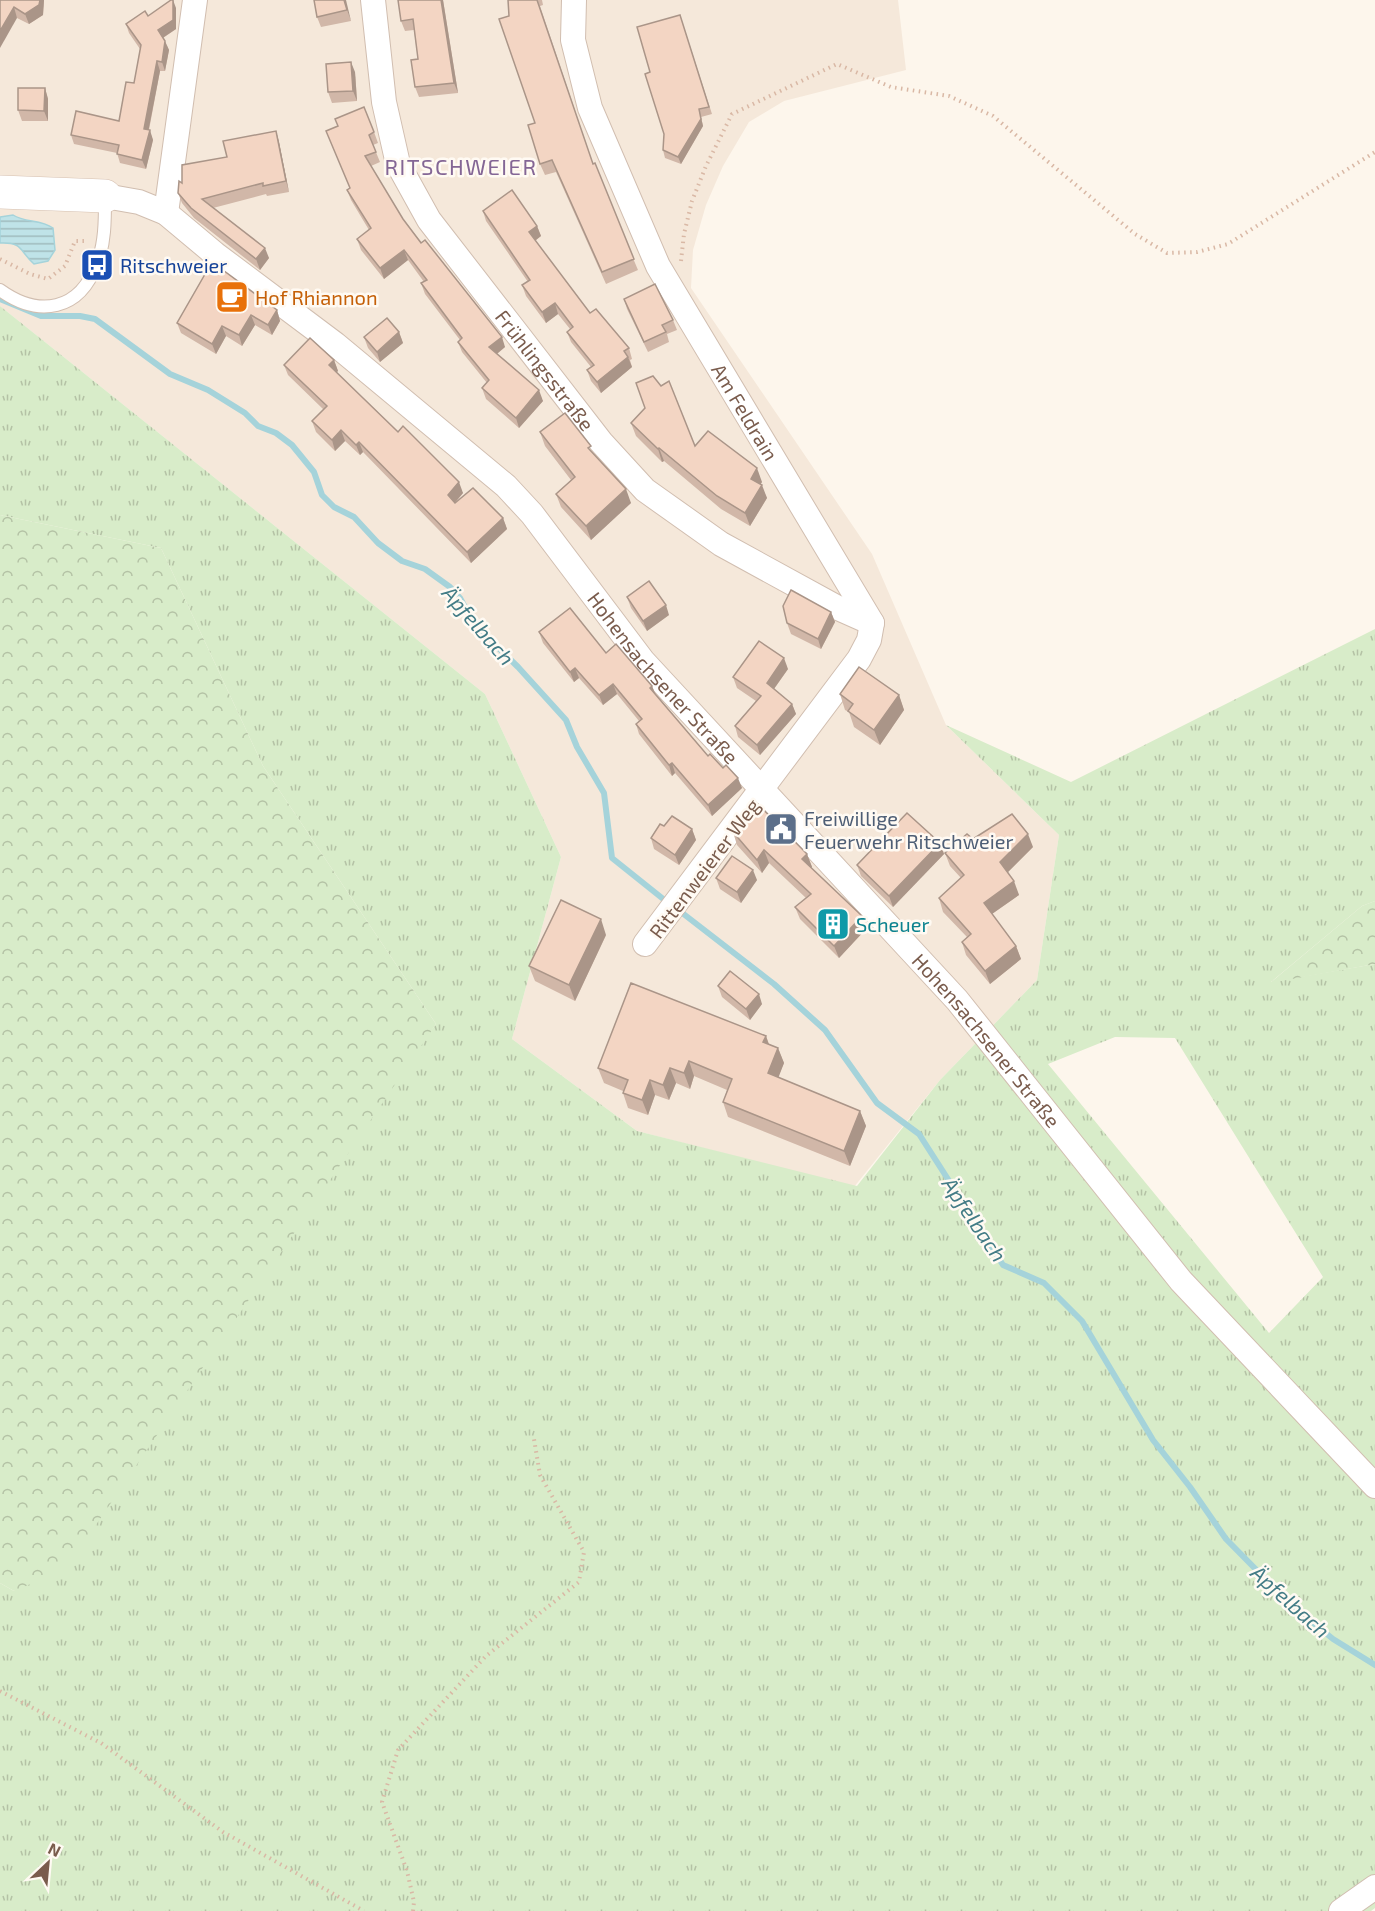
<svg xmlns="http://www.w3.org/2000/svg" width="1375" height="1911" font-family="'Exo 2',sans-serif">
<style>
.residential{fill:#f5e8da}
.grass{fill:url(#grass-tufts);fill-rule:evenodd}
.forest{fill:url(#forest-crowns)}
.water{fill:url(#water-rules);stroke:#a5d3da;stroke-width:1.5}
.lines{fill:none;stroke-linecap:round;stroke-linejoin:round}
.stream{stroke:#a5d3da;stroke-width:6}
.lane-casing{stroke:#d1beb0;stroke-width:14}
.street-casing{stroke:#d1beb0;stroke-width:26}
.secondary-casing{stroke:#d6c0b0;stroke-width:34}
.path{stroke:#d9b8a5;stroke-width:4;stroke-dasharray:1.5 4.5;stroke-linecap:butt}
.lane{stroke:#fff;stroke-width:12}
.street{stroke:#fff;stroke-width:24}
.secondary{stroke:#fff;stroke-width:33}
.wall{fill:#d1b7a8}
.shaded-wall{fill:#aa9588}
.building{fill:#f3d5c3;stroke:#aa9588;stroke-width:1.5}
.labels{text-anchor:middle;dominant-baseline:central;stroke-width:5;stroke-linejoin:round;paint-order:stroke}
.transit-label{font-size:20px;fill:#164399;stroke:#fffaf3;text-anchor:start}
.food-label{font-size:20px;fill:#c56008;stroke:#fffaf3;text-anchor:start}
.street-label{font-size:20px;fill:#7a5c4d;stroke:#fffaf3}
.service-label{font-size:20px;fill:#4e5e75;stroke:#fffaf3;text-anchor:start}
.culture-label{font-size:20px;fill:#0d838f;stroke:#fffaf3;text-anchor:start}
.water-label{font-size:21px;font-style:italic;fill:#437c86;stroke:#fffaf3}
.quarter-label{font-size:22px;letter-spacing:1.5px;fill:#846695;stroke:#fffaf3}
</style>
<defs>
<pattern id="grass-tufts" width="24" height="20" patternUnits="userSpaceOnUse" patternTransform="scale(1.5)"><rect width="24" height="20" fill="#d8ecc9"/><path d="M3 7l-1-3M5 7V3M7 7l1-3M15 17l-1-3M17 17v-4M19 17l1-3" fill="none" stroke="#b4c2a5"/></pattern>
<pattern id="forest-crowns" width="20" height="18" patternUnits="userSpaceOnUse" patternTransform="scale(1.5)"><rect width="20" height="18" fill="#d8ecc9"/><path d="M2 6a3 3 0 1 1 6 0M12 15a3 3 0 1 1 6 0" fill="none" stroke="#b4c2a5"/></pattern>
<pattern id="water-rules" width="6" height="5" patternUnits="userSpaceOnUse" patternTransform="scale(1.5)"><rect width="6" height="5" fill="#bfe3e8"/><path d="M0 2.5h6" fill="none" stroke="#a0bbbe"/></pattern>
</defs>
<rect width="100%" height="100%" fill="#fdf6ec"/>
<!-- residential -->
<polygon class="residential" points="0,0 898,0 906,70 784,101 749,122 723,166 706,205 693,250 691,288 872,554 946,725 1059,835 1037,980 940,1080 854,1187 637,1131 512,1039 561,857 485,694 0,306"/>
<!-- grass -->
<path class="grass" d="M0 306 485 694 561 857 512 1039 637 1131 857 1186 940 1080 1037 980 1059 835 946 725 1071 782 1375 629V901L1362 906 1271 982 1375 964V1908L1371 1911H0V1583L14 1591 436 1024 263 766 161 548 0 515ZM1115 1037 1175 1038 1323 1277 1269 1333 1048 1064Z"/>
<!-- forest -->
<g class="forest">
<polygon points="0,515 161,548 263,766 436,1024 66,1569 14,1591 0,1583"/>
<polygon points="1375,901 1375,964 1270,983 1362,906"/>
</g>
<!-- water -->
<path class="water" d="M13 215C25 223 40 219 53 228L55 250 48 261 34 264C19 251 24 242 0 243V217Z"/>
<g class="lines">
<!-- stream -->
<g class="stream">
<polyline points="0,299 41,316 80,316 95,319 170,374 208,390 245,413 258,426 276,433 292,445 314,472 322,495 334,507 354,517 378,543 402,561 425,569 450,587 460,598 474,624 518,667 566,720 577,747 604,793 612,858 667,902"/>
<polyline points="681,912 774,984 825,1030 877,1103 919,1134 1003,1265 1044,1283 1082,1321 1153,1440 1190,1487 1226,1539 1290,1604 1333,1639 1375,1665"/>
</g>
<defs>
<path id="lane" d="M0 290C39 318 80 311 97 263 105 244 105 220 105 199"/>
<g id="street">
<path id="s1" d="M373 0 384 102 398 164 429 220 601 442 645 490 721 544 836 607 872 623"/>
<path id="s2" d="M574 0 573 40 590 108 658 266 872 623 869 640 859 659 645 944"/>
<path id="s3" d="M105 196 139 202 166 213 215 254 335 344 506 486 532 514 643 661 957 1000 1181 1281 1375 1486"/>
<polyline points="166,213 195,0"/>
<polyline points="1341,1911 1375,1887"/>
</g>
<polyline id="secondary" points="0,192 105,196"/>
</defs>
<!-- lane casing -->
<use href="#lane" class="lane-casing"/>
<!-- street casing -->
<use href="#street" class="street-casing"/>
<!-- secondary casing -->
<use href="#secondary" class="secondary-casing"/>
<!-- path -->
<g class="path">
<polyline points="0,259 30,274 48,279 65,266 75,241 88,241"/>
<polyline points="681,261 684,234 692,201 706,166 732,114 837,64 891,87 949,96 993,116 1135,234 1167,253 1197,252 1228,244 1375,152"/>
<polyline points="0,1691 101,1743 223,1832 364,1911"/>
<polyline points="413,1911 414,1902 407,1871 382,1802 398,1750 486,1656 579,1582 584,1552 540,1475 534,1439"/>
</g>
<!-- lane -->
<use href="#lane" class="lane"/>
<!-- street -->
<use href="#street" class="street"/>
<!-- secondary -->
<use href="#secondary" class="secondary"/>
</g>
<!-- wall -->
<g class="wall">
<polygon points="0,0 44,0 43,15 29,24 17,18"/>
<polygon points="344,0 351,21 321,27 317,17"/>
<polygon points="443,0 458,93 419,97 415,87 418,59 414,30 405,31 401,21"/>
<polygon points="508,0 542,0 543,5 540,6 593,164 638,270 606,284 556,172 545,175 540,164 535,123 509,16"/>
<polygon points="176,8 176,29 163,38 169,50 165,71 160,71 149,130 153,140 146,169 120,163 117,153 74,144 71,135 119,121 134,83 140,49 129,33 126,24 148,16"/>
<polygon points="680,15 712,114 701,117 703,126 681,164 665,158 663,150 664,134 650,72"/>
<polygon points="355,72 357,101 332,103 328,92"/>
<polygon points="45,88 48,99 48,121 22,121 18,110"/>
<polygon points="276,131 279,142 289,192 267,196 266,194 213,208 269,258 260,270 194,218 182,203 178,193 182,183 227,157"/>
<polygon points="326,131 374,132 378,143 373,145 380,162 371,166 403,219 505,347 497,354 543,401 519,428 486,399 482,388 487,383 462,352 458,342 460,340 425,294 421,283 424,282 408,260 384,279 361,250 357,239 369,230 351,200 347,190 350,188"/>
<polygon points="483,211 537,226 541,236 535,241 590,313 629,348 632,359 630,360 632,367 601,393 591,381 587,370 591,367 571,342 567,332 570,329 558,314 546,323 526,296 522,285 528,282 486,221"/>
<polygon points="624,299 673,320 677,330 667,334 669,342 648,352 627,309"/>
<polygon points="277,310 280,321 272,335 255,325 242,346 226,336 216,354 181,333 177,323"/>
<polygon points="399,332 403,343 380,362 368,348 364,337"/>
<polygon points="334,360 338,371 336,372 463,493 455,503 503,518 507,529 471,563 363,452 360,455 345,441 335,451 316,432 312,421 324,410 288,375 284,365"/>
<polygon points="631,423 695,446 762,482 760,484 767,498 750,526 721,509 664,461 662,462 636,436"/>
<polygon points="540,432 593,454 631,503 591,540 561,507 556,494 571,480 545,446"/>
<polygon points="627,597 669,615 647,631 631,608"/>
<polygon points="831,612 835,622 821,649 791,634 787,623"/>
<polygon points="539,632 606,653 652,686 656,695 708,756 742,788 712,816 675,773 672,776 639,734 636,724 639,721 617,694 603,705 579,678 574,682 543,643"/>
<polygon points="788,669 774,689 792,704 796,714 760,755 738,737 735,726 756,701 737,688 733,677"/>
<polygon points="840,694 899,695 904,710 880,745 854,727 849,712 845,710"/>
<polygon points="664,826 692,829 696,840 679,865 654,849 651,838"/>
<polygon points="733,832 807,854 812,867 811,868 862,916 866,929 839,958 800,919 795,907 806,898 769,863 762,873 737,845"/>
<polygon points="940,843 944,854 893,907 861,876 857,865"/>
<polygon points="1033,847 1008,872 1019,895 992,914 1016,946 1021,959 990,984 966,955 962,942 967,937 943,912 939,898 961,878 950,866 945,853"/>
<polygon points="716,878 757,880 741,903 720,889"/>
<polygon points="606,935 575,1001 535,981 529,966"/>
<polygon points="718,986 762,1004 750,1020 722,997"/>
<polygon points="766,1036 769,1044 778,1048 784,1063 778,1077 860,1111 866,1126 850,1166 728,1117 723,1102 727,1090 694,1076 690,1089 676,1083 669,1100 655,1095 648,1115 628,1108 623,1093 623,1091 604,1083 598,1068"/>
</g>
<!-- shaded-wall -->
<g class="shaded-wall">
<polygon points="40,0 44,0 43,15 29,24 25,14"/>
<polygon points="173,0 176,8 176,29 161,39 158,30"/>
<polygon points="344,0 346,0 351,21 347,10"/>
<polygon points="441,0 443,0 458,93 454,83"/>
<polygon points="14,7 17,18 0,48 0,31"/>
<polygon points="165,41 169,50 165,71 162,62"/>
<polygon points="157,61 160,71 147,138 144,129"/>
<polygon points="351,62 355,72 357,101 353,91"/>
<polygon points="45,88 48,99 48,121 44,111"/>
<polygon points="699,109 703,126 681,164 678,157"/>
<polygon points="150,130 153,140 146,169 142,160"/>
<polygon points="276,131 279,142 289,192 286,181"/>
<polygon points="537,226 541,236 532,243 529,232"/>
<polygon points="265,248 269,258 260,270 256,259"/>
<polygon points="404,250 408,260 384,279 380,268"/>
<polygon points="555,303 558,314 546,323 542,312"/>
<polygon points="277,310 280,321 272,335 268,325"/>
<polygon points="251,315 255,325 242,346 239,335"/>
<polygon points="222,326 226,336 216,354 212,344"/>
<polygon points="399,332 403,343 380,362 377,352"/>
<polygon points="502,337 505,347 493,357 489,347"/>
<polygon points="628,357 632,367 601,393 597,382"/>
<polygon points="334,360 338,371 333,376 329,365"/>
<polygon points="539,390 543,401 519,428 516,418"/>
<polygon points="341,430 345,441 335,451 332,440"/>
<polygon points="359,442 363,452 360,455 356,445"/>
<polygon points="659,448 664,461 662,462 658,449"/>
<polygon points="757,468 762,482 755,492 751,479"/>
<polygon points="459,482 463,493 452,506 448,495"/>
<polygon points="762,485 767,498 750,526 745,513"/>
<polygon points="626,489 631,503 591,540 586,526"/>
<polygon points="503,518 507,529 471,563 467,552"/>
<polygon points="666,605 669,615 647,631 643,621"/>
<polygon points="831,612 835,622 821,649 818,639"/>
<polygon points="784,658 788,669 771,693 767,683"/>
<polygon points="575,668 579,678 574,682 570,672"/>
<polygon points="613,684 617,694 603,705 599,695"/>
<polygon points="652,686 656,696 650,688"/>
<polygon points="899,695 904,710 880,745 874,730"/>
<polygon points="792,704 796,714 760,755 757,745"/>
<polygon points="672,763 675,773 672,776 669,765"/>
<polygon points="738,778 742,788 712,816 708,805"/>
<polygon points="692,829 696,840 679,865 675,855"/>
<polygon points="1028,834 1033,847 1005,875 1000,862"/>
<polygon points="940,843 944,854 893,907 889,896"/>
<polygon points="764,850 769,863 762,873 757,860"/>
<polygon points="807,854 812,867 807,872 802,859"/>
<polygon points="753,870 757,880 741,903 737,892"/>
<polygon points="1014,881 1019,895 989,916 984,903"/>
<polygon points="862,916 866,929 839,958 834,946"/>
<polygon points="601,919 606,935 575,1001 569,985"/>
<polygon points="1016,946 1021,959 990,984 985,971"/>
<polygon points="759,994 762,1004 750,1020 746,1009"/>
<polygon points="766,1036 771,1051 763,1042"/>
<polygon points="778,1048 784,1063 774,1089 768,1073"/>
<polygon points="689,1061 694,1076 690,1089 684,1073"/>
<polygon points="670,1068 676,1083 669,1100 663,1085"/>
<polygon points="650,1080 655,1095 648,1115 642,1100"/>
<polygon points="860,1111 866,1126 850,1166 844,1151"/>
</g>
<!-- building -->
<g class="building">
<polygon points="0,0 40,0 39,5 25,14 14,7 0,31"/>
<polygon points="171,0 173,0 173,20 158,30 165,41 162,62 157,61 144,129 150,130 142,160 117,154 119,145 71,135 76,111 119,121 126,82 134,83 141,45 126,24 145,11 148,16"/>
<polygon points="314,0 344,0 347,10 317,17"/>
<polygon points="398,0 441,0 454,83 415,87 411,60 418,59 413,19 401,21"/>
<polygon points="508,0 537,0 593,164 595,163 634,259 602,272 552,160 540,164 528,125 535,123 499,19 509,16"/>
<polygon points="680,15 709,107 699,109 701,119 678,157 663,150 664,134 645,74 650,72 637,27"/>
<polygon points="351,62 353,91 328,92 326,64"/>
<polygon points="18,88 45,88 44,111 18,110"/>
<polygon points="364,107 374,132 369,135 376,152 365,156 403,219 421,243 425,240 502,337 489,347 539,390 516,418 482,388 489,380 458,342 462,338 421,283 427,280 404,250 380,268 357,239 371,228 347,190 350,188 326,131 338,126 335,119"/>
<polygon points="276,131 286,181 263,186 263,183 202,199 265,248 256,259 191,208 178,193 179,181 182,183 182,165 227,157 223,141"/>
<polygon points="512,190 537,226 529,232 590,313 596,309 629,348 624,351 628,357 597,382 587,370 594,365 567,332 573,327 555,303 542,312 522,285 530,280 483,211"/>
<polygon points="212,262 277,310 268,325 251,315 239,335 222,326 212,344 177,323"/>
<polygon points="655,284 673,320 662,325 666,332 644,342 624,299"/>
<polygon points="387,318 399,332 377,352 364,337"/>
<polygon points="310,338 334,360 329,365 398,432 403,426 459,482 448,495 455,503 473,488 503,518 467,552 359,442 356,445 341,430 332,440 312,421 327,406 284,365"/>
<polygon points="653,376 661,386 669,381 695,446 708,431 757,468 751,479 762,485 745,513 717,496 659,448 658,449 631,423 645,408 636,383"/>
<polygon points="565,413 591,446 588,448 626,489 586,526 556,494 575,477 540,432"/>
<polygon points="649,581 666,605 643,621 627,597"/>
<polygon points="791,590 831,612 818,639 787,623 783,606"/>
<polygon points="570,608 606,653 616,644 652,686 650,688 708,756 710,754 723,768 726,765 738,778 708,805 672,763 669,765 636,724 642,719 613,684 599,695 575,668 570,672 539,632"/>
<polygon points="759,641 784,658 767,683 792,704 757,745 735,726 761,696 733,677"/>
<polygon points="859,667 899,695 874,730 848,711 853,704 840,694"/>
<polygon points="756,802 807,854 802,859 862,916 834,946 795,907 811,894 764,850 757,860 733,832"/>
<polygon points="907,813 940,843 889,896 857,865"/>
<polygon points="1012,814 1028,834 1000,862 1014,881 984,903 1016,946 985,971 962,942 971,934 939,898 964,875 945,853 967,834 973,839"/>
<polygon points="672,816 692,829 675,855 651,838 660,824 664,826"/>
<polygon points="732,856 753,870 737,892 716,878"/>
<polygon points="561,900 601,919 569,985 529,966"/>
<polygon points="730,971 759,994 746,1009 718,986"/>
<polygon points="631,983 766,1036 763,1042 778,1048 768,1073 860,1111 844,1151 723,1102 732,1079 689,1061 684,1073 670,1068 663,1085 650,1080 642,1100 623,1093 628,1080 598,1068"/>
</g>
<!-- icons -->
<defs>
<symbol id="bus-square" viewBox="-11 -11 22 22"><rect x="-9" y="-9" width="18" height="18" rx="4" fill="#1a4fb4" stroke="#fffaf3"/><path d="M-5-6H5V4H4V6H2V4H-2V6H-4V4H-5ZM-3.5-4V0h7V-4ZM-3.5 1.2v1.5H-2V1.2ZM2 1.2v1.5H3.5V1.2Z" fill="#fff"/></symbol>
<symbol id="cafe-square" viewBox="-11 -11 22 22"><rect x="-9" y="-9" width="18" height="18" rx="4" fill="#e8710a" stroke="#fffaf3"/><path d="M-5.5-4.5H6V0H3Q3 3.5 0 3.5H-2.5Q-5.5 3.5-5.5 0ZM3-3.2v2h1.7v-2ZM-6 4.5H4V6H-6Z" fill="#fff"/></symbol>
<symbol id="civic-square" viewBox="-11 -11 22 22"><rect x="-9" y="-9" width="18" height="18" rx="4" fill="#5c6f8a" stroke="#fffaf3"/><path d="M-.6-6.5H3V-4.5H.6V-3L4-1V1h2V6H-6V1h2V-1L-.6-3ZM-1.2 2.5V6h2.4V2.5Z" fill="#fff"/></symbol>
<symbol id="building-square" viewBox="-11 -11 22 22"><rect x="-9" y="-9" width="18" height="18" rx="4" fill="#0f9aa8" stroke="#fffaf3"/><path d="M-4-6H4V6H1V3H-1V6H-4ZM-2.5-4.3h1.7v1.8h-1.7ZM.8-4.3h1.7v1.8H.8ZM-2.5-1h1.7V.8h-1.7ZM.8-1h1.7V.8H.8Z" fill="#fff"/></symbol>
</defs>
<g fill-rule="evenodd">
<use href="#bus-square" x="78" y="246" width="38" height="38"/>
<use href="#cafe-square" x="213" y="278" width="38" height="38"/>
<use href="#civic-square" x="762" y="810" width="38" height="38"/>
<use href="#building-square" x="814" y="905" width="38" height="38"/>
</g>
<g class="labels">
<!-- transit labels -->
<g class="transit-label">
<text x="120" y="265">Ritschweier</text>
</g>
<!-- food labels -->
<g class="food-label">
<text x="255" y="297">Hof Rhiannon</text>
</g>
<!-- street labels -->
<g class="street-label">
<text stroke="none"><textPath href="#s1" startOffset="420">Frühlingsstraße</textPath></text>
<text stroke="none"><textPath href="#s2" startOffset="452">Am Feldrain</textPath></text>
<text stroke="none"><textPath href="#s3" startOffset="748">Hohensachsener Straße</textPath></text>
<text transform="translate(704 868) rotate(-53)">Rittenweierer Weg</text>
<text stroke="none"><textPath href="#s3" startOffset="1234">Hohensachsener Straße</textPath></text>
</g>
<!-- service labels -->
<g class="service-label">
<text x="804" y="818">Freiwillige<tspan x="804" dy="23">Feuerwehr Ritschweier</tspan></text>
</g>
<!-- culture labels -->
<g class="culture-label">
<text x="856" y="924">Scheuer</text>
</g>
<!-- water labels -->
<g class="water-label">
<text transform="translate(479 625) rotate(49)">Äpfelbach</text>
<text transform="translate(975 1219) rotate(56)">Äpfelbach</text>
<text transform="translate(1291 1601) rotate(42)">Äpfelbach</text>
</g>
<!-- quarter labels -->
<g class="quarter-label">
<text x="461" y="166">RITSCHWEIER</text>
</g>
</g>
<!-- north arrow -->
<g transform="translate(48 1863) rotate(26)" stroke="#fffaf3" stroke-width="4.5" paint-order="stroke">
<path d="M0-4.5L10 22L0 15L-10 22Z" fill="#7a5c4d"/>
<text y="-9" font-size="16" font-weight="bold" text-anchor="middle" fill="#7a5c4d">N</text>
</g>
</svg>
